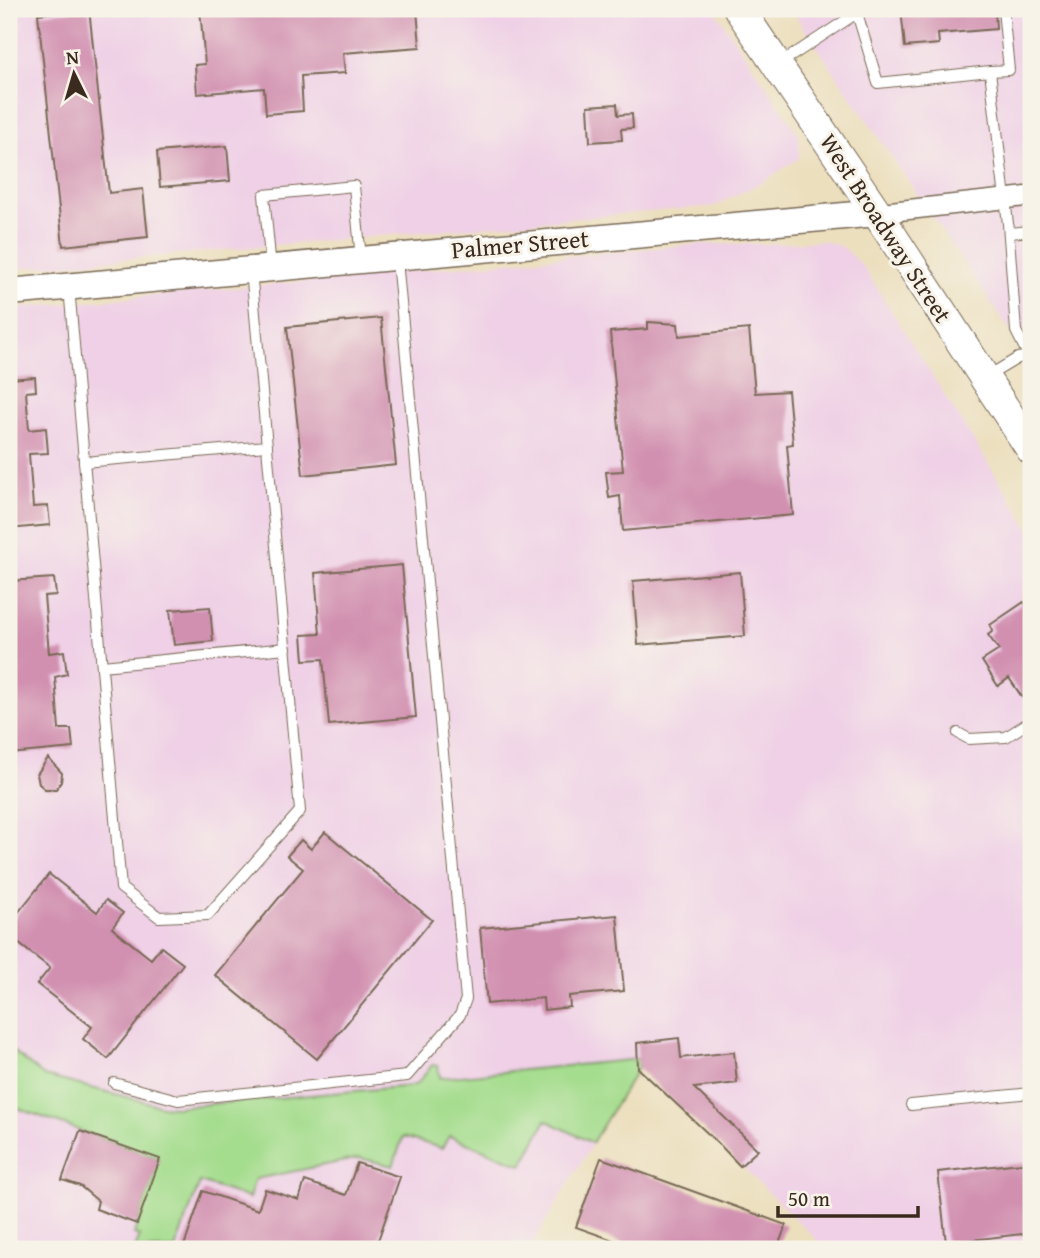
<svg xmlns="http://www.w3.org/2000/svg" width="1040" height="1258" font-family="'Gentium Book Plus',serif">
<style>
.built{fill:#efd0e6}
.green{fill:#a5dd8e;stroke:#708456;stroke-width:2}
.building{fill:#d190b0}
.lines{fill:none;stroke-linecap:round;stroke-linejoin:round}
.lane-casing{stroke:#796956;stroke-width:12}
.street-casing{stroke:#796956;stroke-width:22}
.secondary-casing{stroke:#796956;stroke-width:29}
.primary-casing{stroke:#796956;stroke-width:32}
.lane{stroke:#fff;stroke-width:10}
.street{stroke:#fff;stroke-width:19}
.secondary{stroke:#fff;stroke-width:26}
.primary{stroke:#fff;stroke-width:30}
.labels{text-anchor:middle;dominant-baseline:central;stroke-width:6;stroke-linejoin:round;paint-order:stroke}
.street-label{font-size:24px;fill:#3b2a1e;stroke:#f7f3e8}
</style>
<rect width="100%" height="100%" fill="#f7f3e8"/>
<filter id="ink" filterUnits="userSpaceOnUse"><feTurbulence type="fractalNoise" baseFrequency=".0143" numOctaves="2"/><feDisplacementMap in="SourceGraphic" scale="14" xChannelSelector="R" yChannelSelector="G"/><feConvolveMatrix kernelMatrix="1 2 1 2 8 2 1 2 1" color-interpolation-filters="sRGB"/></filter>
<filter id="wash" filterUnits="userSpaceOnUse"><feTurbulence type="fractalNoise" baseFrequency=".00686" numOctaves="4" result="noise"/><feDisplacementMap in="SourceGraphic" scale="28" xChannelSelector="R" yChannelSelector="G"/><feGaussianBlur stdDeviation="1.57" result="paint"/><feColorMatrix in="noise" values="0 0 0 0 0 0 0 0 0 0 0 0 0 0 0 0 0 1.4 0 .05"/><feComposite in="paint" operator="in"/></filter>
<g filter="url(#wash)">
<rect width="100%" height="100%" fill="#ecdfbe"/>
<!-- built -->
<g class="built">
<polygon points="9,9 714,9 799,135 799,158 764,181 714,206 9,269"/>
<polygon points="791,9 1031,9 1031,361"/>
<polygon points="826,241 844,248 864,268 1031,531 1031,1249 826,1249 713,1138 638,1068 529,1249 9,1249 9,309 700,244 765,244"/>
</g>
<!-- green -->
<polygon class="green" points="9,1048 44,1076 162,1106 176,1107 411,1086 417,1084 432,1065 438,1066 440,1078 639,1059 638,1068 592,1143 546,1120 522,1165 449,1136 442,1148 403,1137 393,1166 360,1158 255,1179 249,1198 200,1182 175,1249 135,1249 140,1236 134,1234 137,1224 159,1159 9,1105"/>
<g id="blocks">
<!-- building -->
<g class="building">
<polygon points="89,9 109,193 143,189 148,237 63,246 38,14"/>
<polygon points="200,9 417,9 420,47 343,53 345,73 301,76 303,111 266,114 264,88 197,94 195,65 205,64"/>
<polygon points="901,9 995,9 996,29 938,34 939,44 905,47"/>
<polygon points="617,104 618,115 632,114 633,128 621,129 622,140 590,142 588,106"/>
<polygon points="227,146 230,181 160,187 157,152"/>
<polygon points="381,318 396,465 303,475 287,327"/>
<polygon points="648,322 678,324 679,336 749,329 755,393 788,391 793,444 787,445 793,515 623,531 620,496 609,498 606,472 623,471 610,332 648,329"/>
<polygon points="35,377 36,391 26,392 29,430 46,428 48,453 29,454 33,507 48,506 50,525 9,529 9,379"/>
<polygon points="402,565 416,717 329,725 323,659 304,660 302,635 320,634 315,573"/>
<polygon points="740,572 745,636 638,645 633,581"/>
<polygon points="54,578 56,595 44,596 49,653 64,651 67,674 55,677 59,729 71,729 73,748 9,754 9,581"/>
<polygon points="1024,602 1031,612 1031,691 1022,697 1009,678 998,686 982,661 999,650 988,635 993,631 990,625"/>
<polygon points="210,607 213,641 174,645 170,610"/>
<polygon points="48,758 62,773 61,782 56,789 45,789 39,784 37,774"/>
<polygon points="325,832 432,920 317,1059 215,975 303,869 287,856 301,840 311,849"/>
<polygon points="49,874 97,912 106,900 123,913 112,928 151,959 161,947 183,964 108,1059 83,1039 92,1027 37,984 50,968 9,936 9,924"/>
<polygon points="617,915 624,991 569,996 570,1007 544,1010 543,998 487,1004 480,928"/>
<polygon points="679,1038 681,1058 734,1052 737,1083 694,1088 758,1150 740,1166 719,1144 638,1068 637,1043"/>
<polygon points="80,1131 160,1159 137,1224 96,1209 98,1201 80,1186 62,1180"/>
<polygon points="601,1158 786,1225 777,1249 638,1249 576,1227"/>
<polygon points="1031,1162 1031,1233 946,1243 938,1172"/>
<polygon points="357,1163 400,1177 375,1249 183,1249 203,1191 258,1210 265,1189 299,1200 305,1181 346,1195"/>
</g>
</g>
</g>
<g filter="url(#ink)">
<use href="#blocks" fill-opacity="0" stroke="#796956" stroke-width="2"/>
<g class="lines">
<defs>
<g id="lane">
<polyline points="779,64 857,13 878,83 990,71 1008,224 1016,331 1025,349 1031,356"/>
<polyline points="990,71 1009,70 1003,9"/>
<polyline points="1009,233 1031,231"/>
<polyline points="271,268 264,195 354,186 361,259"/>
<polyline points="69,287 121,888 159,917 208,915 300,811 251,270"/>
<polyline points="988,376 1018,358 1031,356"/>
<polyline points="84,462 267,446"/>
<polyline points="102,666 286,648"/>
<polyline points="958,733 969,739 1006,737 1031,721"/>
<polyline points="114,1083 178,1100 407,1076 460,1015 466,999 397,260"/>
<polyline points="911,1105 1031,1093"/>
</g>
<polyline id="street" points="877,213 1031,196"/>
<polyline id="secondary" points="9,292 877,213"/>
<polyline id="primary" points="739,9 877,213 1031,449"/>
</defs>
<!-- lane casing -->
<use href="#lane" class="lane-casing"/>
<!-- street casing -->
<use href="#street" class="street-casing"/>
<!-- secondary casing -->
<use href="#secondary" class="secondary-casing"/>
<!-- primary casing -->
<use href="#primary" class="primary-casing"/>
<!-- lane -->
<use href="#lane" class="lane"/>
<!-- street -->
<use href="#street" class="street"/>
<!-- secondary -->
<use href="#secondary" class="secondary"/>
<!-- primary -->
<use href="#primary" class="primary"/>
</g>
</g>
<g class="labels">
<!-- street labels -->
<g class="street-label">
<text transform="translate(886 228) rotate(57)">West Broadway Street</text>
<text transform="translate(520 244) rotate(-5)">Palmer Street</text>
</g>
</g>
<!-- margin -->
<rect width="1040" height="1258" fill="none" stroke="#f7f3e8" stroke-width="35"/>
<!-- north arrow -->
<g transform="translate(74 74) rotate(355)" stroke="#f7f3e8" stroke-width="5" paint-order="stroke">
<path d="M0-5L12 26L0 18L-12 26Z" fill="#3b2a1e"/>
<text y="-10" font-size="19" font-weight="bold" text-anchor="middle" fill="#3b2a1e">N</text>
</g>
<!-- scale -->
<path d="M778 1206v10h140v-10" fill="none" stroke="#3b2a1e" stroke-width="3.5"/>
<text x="788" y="1206" font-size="21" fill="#3b2a1e" stroke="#f7f3e8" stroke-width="5" paint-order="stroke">50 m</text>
</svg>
